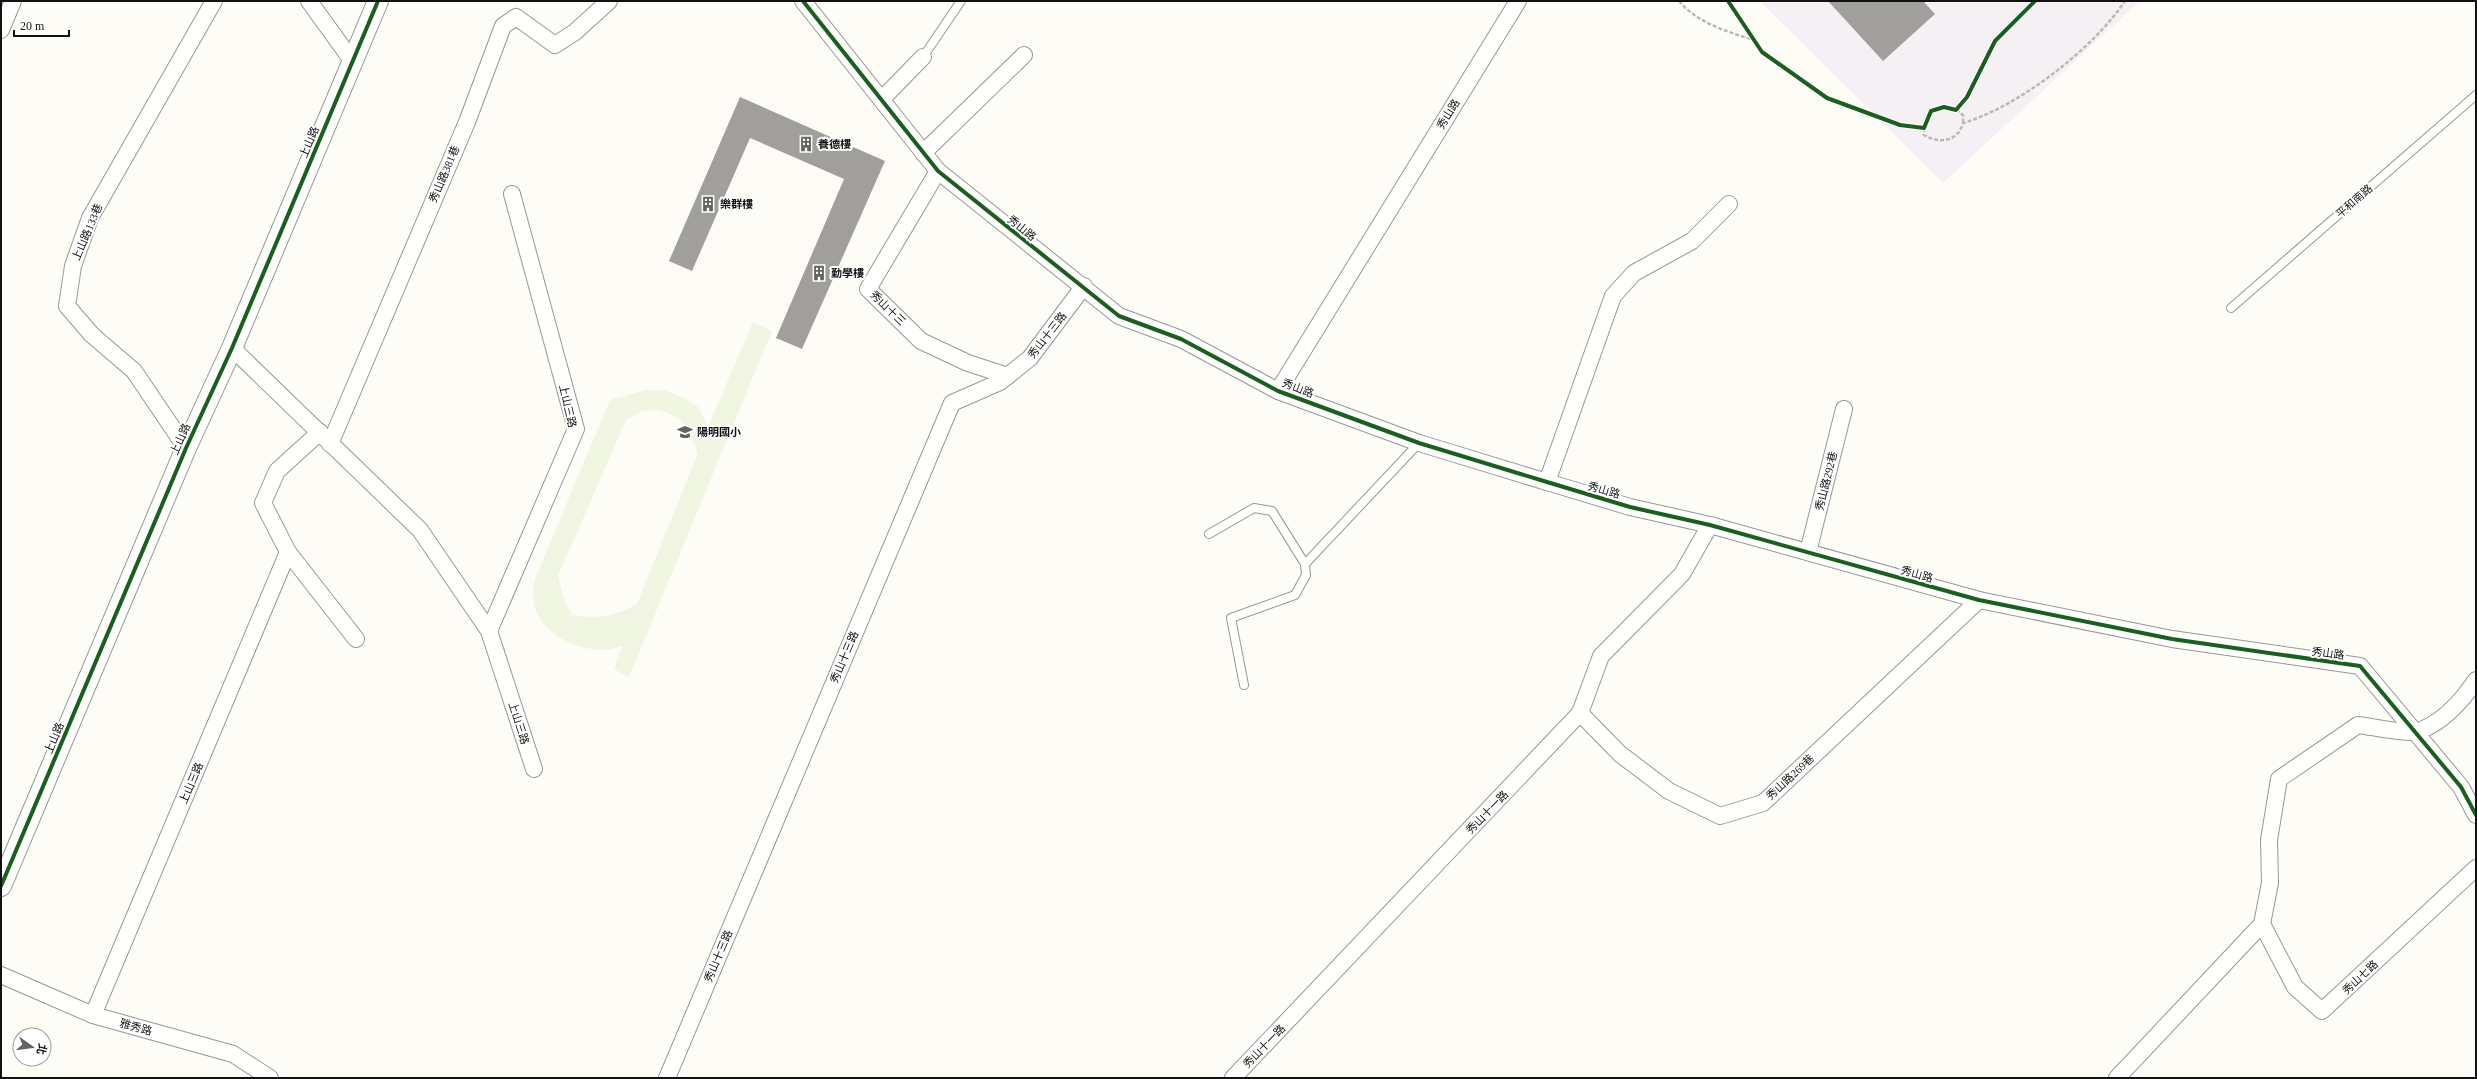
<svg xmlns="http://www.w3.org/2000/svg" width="2477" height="1079" font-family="'Times New Roman','Noto Sans TC',serif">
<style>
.industrial{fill:#f5f0f3}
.pitch{fill:#f0f6e1;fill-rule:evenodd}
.building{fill:#a19f9c}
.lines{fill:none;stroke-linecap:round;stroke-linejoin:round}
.service-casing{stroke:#979795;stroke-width:10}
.minor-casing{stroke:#979795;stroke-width:18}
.tertiary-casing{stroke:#979795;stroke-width:22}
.path{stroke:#b9b9b8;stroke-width:2.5;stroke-dasharray:4 2;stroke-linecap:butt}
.service{stroke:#fffffe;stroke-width:8}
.minor{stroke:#fffffe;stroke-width:16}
.tertiary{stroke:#fffffe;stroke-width:20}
.cycleway-casing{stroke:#fff;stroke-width:6}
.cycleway{stroke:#1b5e20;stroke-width:4}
.labels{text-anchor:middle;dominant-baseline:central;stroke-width:4;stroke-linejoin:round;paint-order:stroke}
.street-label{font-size:11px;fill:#111;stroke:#fff}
.poi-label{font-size:11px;font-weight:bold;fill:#111;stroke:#fff;text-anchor:start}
</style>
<rect width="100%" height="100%" fill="#fdfcf7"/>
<!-- industrial -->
<polygon class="industrial" points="1760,1 2140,1 1943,183"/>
<!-- pitch -->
<path class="pitch" d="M753 322 772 331 629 677 614 669 622 646C616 647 608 651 601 650 571 649 536 630 533 598 532 592 534 585 535 579L610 400 646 390H664L684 398 698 407 708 427ZM658 410C686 417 688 429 698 453L637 604C616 617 596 619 572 615L563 597 558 576 626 420 643 411Z"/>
<!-- building -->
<g class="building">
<polygon points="1828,1 1923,1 1935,14 1883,61"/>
<polygon points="740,97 885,161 802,349 776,338 844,179 750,138 692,271 669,261"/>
</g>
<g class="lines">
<defs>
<g id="service">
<polyline points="923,57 961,1"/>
<polyline points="2231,308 2476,95"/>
<polyline points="1209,534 1254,508 1272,511 1305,564"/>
<polyline points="1244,685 1231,618 1295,595 1306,575 1305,564 1419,443"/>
</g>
<g id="minor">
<polyline points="309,1 353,62"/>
<polyline points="803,1 938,171 1119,316 1181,339 1278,391 1419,443 1547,482 1630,507 1710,525 1979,600 2172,639 2360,666 2461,787 2476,815"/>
<polyline points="1,30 13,1"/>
<polyline points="882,99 923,57"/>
<polyline points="923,153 1024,55"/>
<polyline points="938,171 868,289 921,341 968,363 1008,376"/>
<polyline points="232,348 420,530 489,631 534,769"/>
<polyline points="1278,391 1518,1"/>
<polyline points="330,444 467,122 503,26 516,17 555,45 575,32 609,1"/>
<polyline points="186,448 134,371 92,335 67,306 73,266 90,218 214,1"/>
<polyline points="1547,482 1613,296 1634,273 1692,241 1729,204"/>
<polyline points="288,552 356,639"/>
<polyline points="1808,552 1844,409"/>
<polyline points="489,631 576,429 512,194"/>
<polyline points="1580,713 1620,754 1669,791 1720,816 1763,803 1979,600"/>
<path d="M2262 924 2270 883 2269 840 2279 779 2358 725C2368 726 2408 734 2416 732 2441 724 2462 701 2476 680"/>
<polyline points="1,975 93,1015 233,1054 270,1078"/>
<polyline points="93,1015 288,552 263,503 277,471 320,432"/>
<polyline points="667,1078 952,403 1000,382 1030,358 1084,286"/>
<polyline points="1233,1078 1580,713 1601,656 1682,574 1710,525"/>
<polyline points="2117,1078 2262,924 2295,987 2322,1011 2476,868"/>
</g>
<polyline id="tertiary" points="1,886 186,448 232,348 378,1"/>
</defs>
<!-- service casing -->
<use href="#service" class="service-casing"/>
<!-- minor casing -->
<use href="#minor" class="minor-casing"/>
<!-- tertiary casing -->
<use href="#tertiary" class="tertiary-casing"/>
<!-- path -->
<g class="path">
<path d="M1679 1C1697 23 1728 32 1754 40"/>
<polyline points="1956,110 1963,115 1963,123"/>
<path d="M1924 128V135C1939 144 1958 142 1963 123 2018 107 2093 49 2125 1"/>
</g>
<!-- service -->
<use href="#service" class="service"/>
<!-- minor -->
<use href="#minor" class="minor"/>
<!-- tertiary -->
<use href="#tertiary" class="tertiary"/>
<defs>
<g id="cycleway">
<polyline points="803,1 938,171 1119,316 1181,339 1278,391 1419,443 1547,482 1630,507 1710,525 1979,600 2172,639 2360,666 2461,787 2476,815"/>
<polyline points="1728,1 1762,52 1827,98 1900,125 1924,128 1931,111 1944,107 1956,110 1967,97 1995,41 2035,1"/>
<polyline points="1,886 186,448 232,348 378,1"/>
</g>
</defs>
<!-- cycleway casing -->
<use href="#cycleway" class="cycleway-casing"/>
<!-- cycleway -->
<use href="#cycleway" class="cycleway"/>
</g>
<!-- icons -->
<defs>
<symbol id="building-bare" viewBox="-9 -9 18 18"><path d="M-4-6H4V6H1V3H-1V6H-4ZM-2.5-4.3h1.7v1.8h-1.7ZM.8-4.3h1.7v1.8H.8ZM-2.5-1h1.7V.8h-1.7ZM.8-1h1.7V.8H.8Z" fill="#646362" stroke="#fff" stroke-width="2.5" paint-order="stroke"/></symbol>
<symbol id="school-bare" viewBox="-9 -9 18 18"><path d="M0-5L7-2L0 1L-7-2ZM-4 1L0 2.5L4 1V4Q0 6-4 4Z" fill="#646362" stroke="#fff" stroke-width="2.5" paint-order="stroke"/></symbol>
</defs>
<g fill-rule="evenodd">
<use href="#building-bare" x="795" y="133" width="22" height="22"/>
<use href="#building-bare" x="697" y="193" width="22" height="22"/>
<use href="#building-bare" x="808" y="262" width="22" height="22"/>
<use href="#school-bare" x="674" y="421" width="22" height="22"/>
</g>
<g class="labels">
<!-- street labels -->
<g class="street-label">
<text transform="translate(1448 114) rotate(-58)">秀山路</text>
<text transform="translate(309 142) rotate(-67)">上山路</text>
<text transform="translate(444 174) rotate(-67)">秀山路381巷</text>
<text transform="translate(2354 201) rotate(-41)">平和南路</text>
<text transform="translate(1022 228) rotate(39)">秀山路</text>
<text transform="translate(87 232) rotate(-67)">上山路133巷</text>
<text transform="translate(888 308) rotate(44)">秀山十三</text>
<text transform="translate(1047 335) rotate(-52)">秀山十三路</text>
<text transform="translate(1298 388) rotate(21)">秀山路</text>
<text transform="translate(568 406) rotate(77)">上山三路</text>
<text transform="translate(180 439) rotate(-66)">上山路</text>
<text transform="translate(1826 481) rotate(-76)">秀山路292巷</text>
<text transform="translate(1604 490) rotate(16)">秀山路</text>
<text transform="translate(1917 574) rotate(16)">秀山路</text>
<text transform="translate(2328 653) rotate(7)">秀山路</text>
<text transform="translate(844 657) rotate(-67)">秀山十三路</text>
<text transform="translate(519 723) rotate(72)">上山三路</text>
<text transform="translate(54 738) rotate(-67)">上山路</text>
<text transform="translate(1790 777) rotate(-43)">秀山路269巷</text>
<text transform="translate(191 783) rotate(-67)">上山三路</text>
<text transform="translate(1487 812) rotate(-46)">秀山十一路</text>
<text transform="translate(718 956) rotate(-67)">秀山十三路</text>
<text transform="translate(2360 977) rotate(-43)">秀山七路</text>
<text transform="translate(136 1027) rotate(16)">雅秀路</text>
<text transform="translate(1264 1046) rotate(-46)">秀山十一路</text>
</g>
<!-- poi labels -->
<g class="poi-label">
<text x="818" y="144">養德樓</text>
<text x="720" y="204">樂群樓</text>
<text x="831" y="273">勤學樓</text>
<text x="697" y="432">陽明國小</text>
</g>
</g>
<!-- border -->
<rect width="2477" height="1079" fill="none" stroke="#111111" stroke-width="4"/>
<!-- north arrow -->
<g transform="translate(32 1047) rotate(104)"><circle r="19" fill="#ffffff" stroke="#a0a0a0"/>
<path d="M0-3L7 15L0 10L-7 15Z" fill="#646362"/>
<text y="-6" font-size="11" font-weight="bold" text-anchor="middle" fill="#111111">北</text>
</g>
<!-- scale -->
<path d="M14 30v6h55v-6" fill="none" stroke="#111111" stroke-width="2"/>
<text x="20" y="30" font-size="12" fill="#111111" stroke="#ffffff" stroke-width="3" paint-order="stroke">20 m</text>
</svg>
